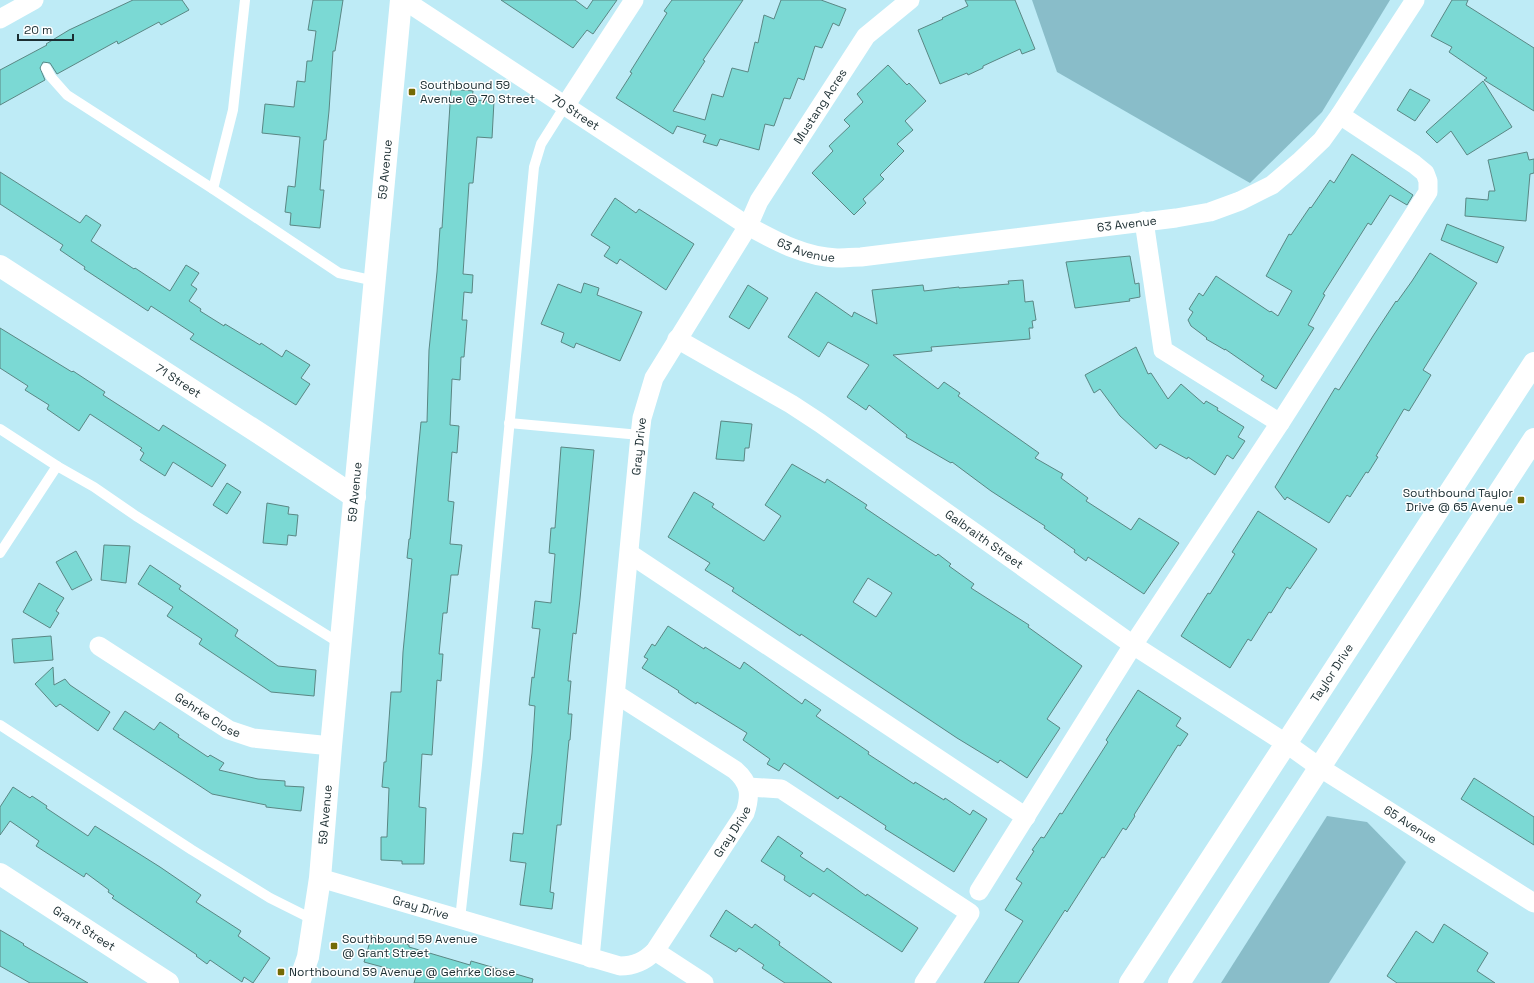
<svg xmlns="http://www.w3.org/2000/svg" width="1534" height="983" font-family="'Space Grotesk',sans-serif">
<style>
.green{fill:#89bdc9}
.building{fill:#7bd9d4;stroke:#5a8784;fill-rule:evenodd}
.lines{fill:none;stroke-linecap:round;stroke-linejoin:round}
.lane{stroke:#fff;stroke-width:10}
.street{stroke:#fff;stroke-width:19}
.secondary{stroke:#fff;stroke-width:22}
.poi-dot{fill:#746a04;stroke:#fff;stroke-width:1.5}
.labels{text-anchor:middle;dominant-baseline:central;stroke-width:3;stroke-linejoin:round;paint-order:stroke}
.poi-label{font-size:12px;fill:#1c2e32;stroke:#fff;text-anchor:start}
.street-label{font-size:12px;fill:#1c2e32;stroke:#fff}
</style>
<rect width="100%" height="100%" fill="#beebf6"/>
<!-- green -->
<g class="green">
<polygon points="1032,0 1390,0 1322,112 1250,183 1057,72"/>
<polygon points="1327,816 1367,822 1406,862 1329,983 1221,983"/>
</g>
<!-- building -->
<g class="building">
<polygon points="133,0 182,0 189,10 161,25 159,22 118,44 117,41 57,74 50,63 43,62 40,68 45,80 0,105 0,70 47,45 46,44 69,30"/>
<polygon points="313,0 343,0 335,51 333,51 329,111 326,140 324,140 320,190 324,190 320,228 290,225 291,213 285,212 288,186 295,187 300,137 262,133 265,104 294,107 297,81 305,82 307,61 312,61 316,31 308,30"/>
<polygon points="501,0 575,0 587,9 593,0 617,0 593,34 587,30 573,48"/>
<polygon points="672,0 743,0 703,60 705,61 673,111 705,120 712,94 723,97 732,68 748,72 755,42 758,43 764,15 774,19 781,0 821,0 846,9 839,26 833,23 822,48 815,46 804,80 798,78 790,99 784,98 774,126 765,124 759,150 720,139 717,146 703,142 706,135 677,126 673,134 616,98 632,73 630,72 667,13 664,11"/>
<polygon points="965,0 1015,0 1035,49 1022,54 1020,49 983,66 983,68 968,75 967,73 940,84 918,30 943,19 942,18 968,6"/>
<polygon points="1452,0 1468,0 1466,5 1534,48 1534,111 1484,80 1487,78 1449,52 1452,47 1431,36"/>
<polygon points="888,65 907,85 909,83 926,101 905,121 913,130 897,144 904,151 880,175 884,179 863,199 866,203 854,215 812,173 833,151 829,146 850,126 844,120 863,102 857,94"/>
<polygon points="1483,81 1512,127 1467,155 1451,131 1437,143 1426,132"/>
<polygon points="451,89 473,91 472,100 494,101 492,138 477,137 473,183 469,183 463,274 473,275 472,293 464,292 462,320 467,320 464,357 461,357 460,380 452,379 450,425 459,426 457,453 452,452 448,501 454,502 450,544 462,545 458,575 451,575 447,613 443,613 439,654 443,654 441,681 437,680 432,755 422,754 419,807 426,808 424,864 402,864 402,861 381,860 381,837 387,837 389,788 382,787 384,762 386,762 391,692 401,692 403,652 412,559 407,558 409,539 410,539 421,422 427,422 429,350 437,272 440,228 442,228"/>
<polygon points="1410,89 1430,100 1415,121 1397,110"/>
<polygon points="1527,152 1529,160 1534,159 1534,173 1530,174 1526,221 1465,216 1466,198 1488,200 1489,191 1495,191 1488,160"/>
<polygon points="1352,154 1413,195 1407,205 1390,195 1371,225 1368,223 1323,294 1325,295 1308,325 1314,328 1276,389 1261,380 1264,376 1225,349 1225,350 1206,339 1207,338 1191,326 1188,320 1193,312 1189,309 1199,293 1203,296 1216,276 1270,312 1271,311 1278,316 1292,291 1266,276 1289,234 1291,235 1310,207 1311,208 1330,180 1334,183"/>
<polygon points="0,172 80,223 86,215 101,225 91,241 134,269 135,268 170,291 186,265 199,273 191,285 197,289 189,301 201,309 200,311 224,326 225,324 260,345 261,343 282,357 286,350 310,365 301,378 310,384 296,405 190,339 194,334 151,306 148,311 84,269 85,267 60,250 63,245 0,204"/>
<polygon points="615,198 636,213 639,209 694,244 666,290 620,259 617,264 604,256 610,247 591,235"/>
<polygon points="1447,224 1504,247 1497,263 1441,240"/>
<polygon points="1430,253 1477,283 1423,370 1431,375 1417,398 1409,411 1404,409 1376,456 1378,457 1368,473 1366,472 1350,497 1347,495 1329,523 1287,497 1285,500 1275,487 1335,388 1339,390 1373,336 1396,301 1397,302 1412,281"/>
<polygon points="1130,256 1135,284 1139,283 1140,297 1129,299 1130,301 1075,308 1066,262"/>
<polygon points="1023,280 1025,302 1033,301 1036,320 1032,321 1033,328 1029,328 1030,339 931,347 932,351 893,355 938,389 944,382 960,393 958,396 1039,453 1035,458 1063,474 1061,478 1088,498 1086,501 1131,530 1139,518 1179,543 1144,594 1088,557 1086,561 1074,552 1075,550 1044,528 1045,526 991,491 952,462 951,463 906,437 907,435 869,405 866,410 847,397 869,365 828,342 819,357 788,337 816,292 852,317 854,312 877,324 872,290 923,285 924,291 959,287 959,288 1009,284 1008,281"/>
<polygon points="584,283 599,288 597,295 642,312 620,361 576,343 574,348 561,342 564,333 541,324 558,284 581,293"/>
<polygon points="748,285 768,298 749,329 729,317"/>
<polygon points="0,328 72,372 73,371 105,392 103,395 159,431 163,425 226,465 212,487 173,462 165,476 140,460 144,453 140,450 142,448 90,414 79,431 47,409 49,405 25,390 28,386 0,368"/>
<polygon points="1136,347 1148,374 1151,373 1168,399 1181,384 1204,404 1206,401 1218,408 1217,410 1244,427 1238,437 1245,441 1233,459 1227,455 1215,475 1188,457 1187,459 1160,444 1156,449 1120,416 1100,389 1094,393 1085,375"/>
<polygon points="721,421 752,424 749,448 745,448 744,461 716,459"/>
<polygon points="561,447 594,450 580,599 576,634 573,633 568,681 571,681 568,714 572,714 570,740 569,740 561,825 557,825 550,892 554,893 552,909 520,905 526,863 510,861 513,833 523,834 532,753 535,706 529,705 532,677 534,678 540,629 532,628 535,601 551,603 555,554 549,553 551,528 555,528"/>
<path d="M792 464 825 483 827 479 867 505 865 508 936 556 938 554 951 564 949 566 974 584 971 588 1029 625 1028 627 1082 666 1047 719 1060 728 1027 778 1000 760 998 763 957 738 801 634 800 636 776 620 732 591 734 588 705 570 710 563 668 537 694 492 714 504 712 507 764 541 781 516 765 505ZM868 578 892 593 876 617 853 602Z"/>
<polygon points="227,483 241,492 227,514 213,505"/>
<polygon points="267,503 289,507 288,514 298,515 296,536 288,535 287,545 263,543"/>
<polygon points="1258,511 1317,549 1290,589 1287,587 1271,613 1269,612 1251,641 1248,639 1230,668 1181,636 1208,593 1210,594 1235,554 1232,552"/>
<polygon points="104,545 130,546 126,583 101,580"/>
<polygon points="76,551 92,580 72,590 56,562"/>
<polygon points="150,565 181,586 179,589 238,630 235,636 278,666 316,670 314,696 271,692 199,644 202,639 167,616 173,607 138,584"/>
<polygon points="39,583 64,598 56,611 59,613 50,628 23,612"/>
<polygon points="668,626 704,649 705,647 740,669 744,662 802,704 805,699 821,710 816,716 869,752 868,754 914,784 915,782 944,800 945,798 970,815 973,810 987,819 954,872 885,829 886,826 840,796 838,799 784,763 779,771 767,764 770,759 743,740 747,733 697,702 696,704 678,692 679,691 642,668 648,659 644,657 652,644 655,646"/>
<polygon points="51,636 53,660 14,663 12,639"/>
<polygon points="53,667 54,685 65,679 70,685 110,712 98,731 60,704 56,707 35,684"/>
<polygon points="1138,690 1181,718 1176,726 1188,734 1180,746 1178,745 1134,815 1135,816 1126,830 1123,828 1104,858 1102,857 1067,912 1065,910 1018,983 984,983 1023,921 1005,910 1022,883 1016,879 1034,851 1032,850 1041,837 1044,838 1060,813 1062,814 1108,742 1106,740"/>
<polygon points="125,711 154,730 160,722 179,735 178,737 208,757 210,755 224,763 219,770 258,779 285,781 285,786 304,787 301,811 266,807 266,805 212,794 113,729"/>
<polygon points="1474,778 1534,817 1534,845 1461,799"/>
<polygon points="13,787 30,798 32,796 47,806 46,808 88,836 95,826 160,867 201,895 196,902 241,931 238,936 270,958 253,983 244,977 242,982 210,960 207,964 196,956 197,955 112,898 114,896 108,892 109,890 86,873 84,877 36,846 39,841 10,821 0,835 0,807"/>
<polygon points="778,836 803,853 800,856 824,872 827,868 866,896 867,894 918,928 902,952 813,893 810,897 784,880 785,876 761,861"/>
<polygon points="726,910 752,928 755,924 780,942 779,945 832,983 785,983 762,968 764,965 739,948 736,952 710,936"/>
<polygon points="1444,924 1488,953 1477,971 1495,983 1397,983 1387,976 1416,931 1433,943"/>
<polygon points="0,930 24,944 23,945 88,983 30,983 0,966"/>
<polygon points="372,935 409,945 409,947 470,965 471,961 533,979 532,983 414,983 416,976 364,962"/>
</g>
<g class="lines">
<!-- lane -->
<g class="lane">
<polyline points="46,68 51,77 67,95 213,189 339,273 375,281"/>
<polyline points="213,189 233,110 245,0"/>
<polyline points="509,423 640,435"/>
<polyline points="0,429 57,466 94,487 136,516 341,644"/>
<polyline points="0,553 57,466"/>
<polyline points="0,725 192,850 270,898 314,920"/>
<polyline points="460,919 477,765 534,167 541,144 565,106"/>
</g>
<!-- street -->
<g class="street">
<path id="s1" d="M404 0 748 226C776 241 804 257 837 258 845 258 853 257 861 257L1176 218 1210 212 1240 201 1272 185 1299 162 1322 140 1340 115 1415 0"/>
<polyline points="0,19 34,0"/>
<polyline points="565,106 634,0"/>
<polyline points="1144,221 1163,350 1280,423"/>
<path id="s2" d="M677 339 791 404 820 423 1133 645 1287 744 1319 767 1534 903"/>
<polyline points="630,554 1026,817"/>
<path id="s3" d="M99 646 229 730 253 738 331 746"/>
<polyline points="748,787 781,789 970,913 924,983"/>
<path id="s4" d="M320 878 620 966C635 966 645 961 655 951L745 813C751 795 750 783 735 770L616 694"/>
<polyline points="979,891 1133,645 1280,423 1428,192 1428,181 1425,173 1414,164 1340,115"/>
<polyline points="655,951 704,983"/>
<path id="s5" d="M590 958 640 435 642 418 654 378 748 226 759 201 866 36 910 0"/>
</g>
<!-- secondary -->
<g class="secondary">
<path id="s6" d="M0 266 268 439 355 497"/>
<path id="s7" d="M0 874 168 983"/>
<path id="s8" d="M299 983 308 957 320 878 331 746 401 0"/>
<path id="s9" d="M1130 983 1534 363"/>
<polyline points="1179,983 1534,439"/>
</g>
</g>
<!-- markers -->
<g class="poi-dot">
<rect x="408" y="88" width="8" height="8" rx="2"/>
<rect x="1517" y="496" width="8" height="8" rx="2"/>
<rect x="330" y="942" width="8" height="8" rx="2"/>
<rect x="277" y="968" width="8" height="8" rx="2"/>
</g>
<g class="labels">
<!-- poi labels -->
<g class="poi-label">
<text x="420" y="85">Southbound 59<tspan x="420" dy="14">Avenue @ 70 Street</tspan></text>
<text x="1513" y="493" text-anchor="end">Southbound Taylor<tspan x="1513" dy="14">Drive @ 65 Avenue</tspan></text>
<text x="342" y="939">Southbound 59 Avenue<tspan x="342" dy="14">@ Grant Street</tspan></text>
<text x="289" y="972">Northbound 59 Avenue @ Gehrke Close</text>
</g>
<!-- street labels -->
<g class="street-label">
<text stroke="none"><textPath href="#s5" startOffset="903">Mustang Acres</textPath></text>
<text stroke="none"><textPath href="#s1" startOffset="205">70 Street</textPath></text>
<text stroke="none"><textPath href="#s8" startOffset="819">59 Avenue</textPath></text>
<text stroke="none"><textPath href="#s1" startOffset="799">63 Avenue</textPath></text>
<text stroke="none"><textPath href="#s1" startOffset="475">63 Avenue</textPath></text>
<text stroke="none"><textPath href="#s6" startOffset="212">71 Street</textPath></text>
<text stroke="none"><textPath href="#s5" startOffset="514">Gray Drive</textPath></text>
<text stroke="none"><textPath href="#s8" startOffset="495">59 Avenue</textPath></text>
<text stroke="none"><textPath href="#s2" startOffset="367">Galbraith Street</textPath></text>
<text stroke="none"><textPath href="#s9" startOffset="370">Taylor Drive</textPath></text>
<text stroke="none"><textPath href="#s3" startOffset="129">Gehrke Close</textPath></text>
<text stroke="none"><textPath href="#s8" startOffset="171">59 Avenue</textPath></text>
<text stroke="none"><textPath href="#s2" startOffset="880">65 Avenue</textPath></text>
<text stroke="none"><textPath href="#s4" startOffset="494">Gray Drive</textPath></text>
<text stroke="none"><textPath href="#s4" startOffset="105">Gray Drive</textPath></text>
<text stroke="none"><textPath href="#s7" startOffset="100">Grant Street</textPath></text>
</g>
</g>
<!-- scale -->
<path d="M18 34v6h55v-6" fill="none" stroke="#1c2e32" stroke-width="2"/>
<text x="24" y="34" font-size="12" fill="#1c2e32" stroke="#ffffff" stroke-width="3" paint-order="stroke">20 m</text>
</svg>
